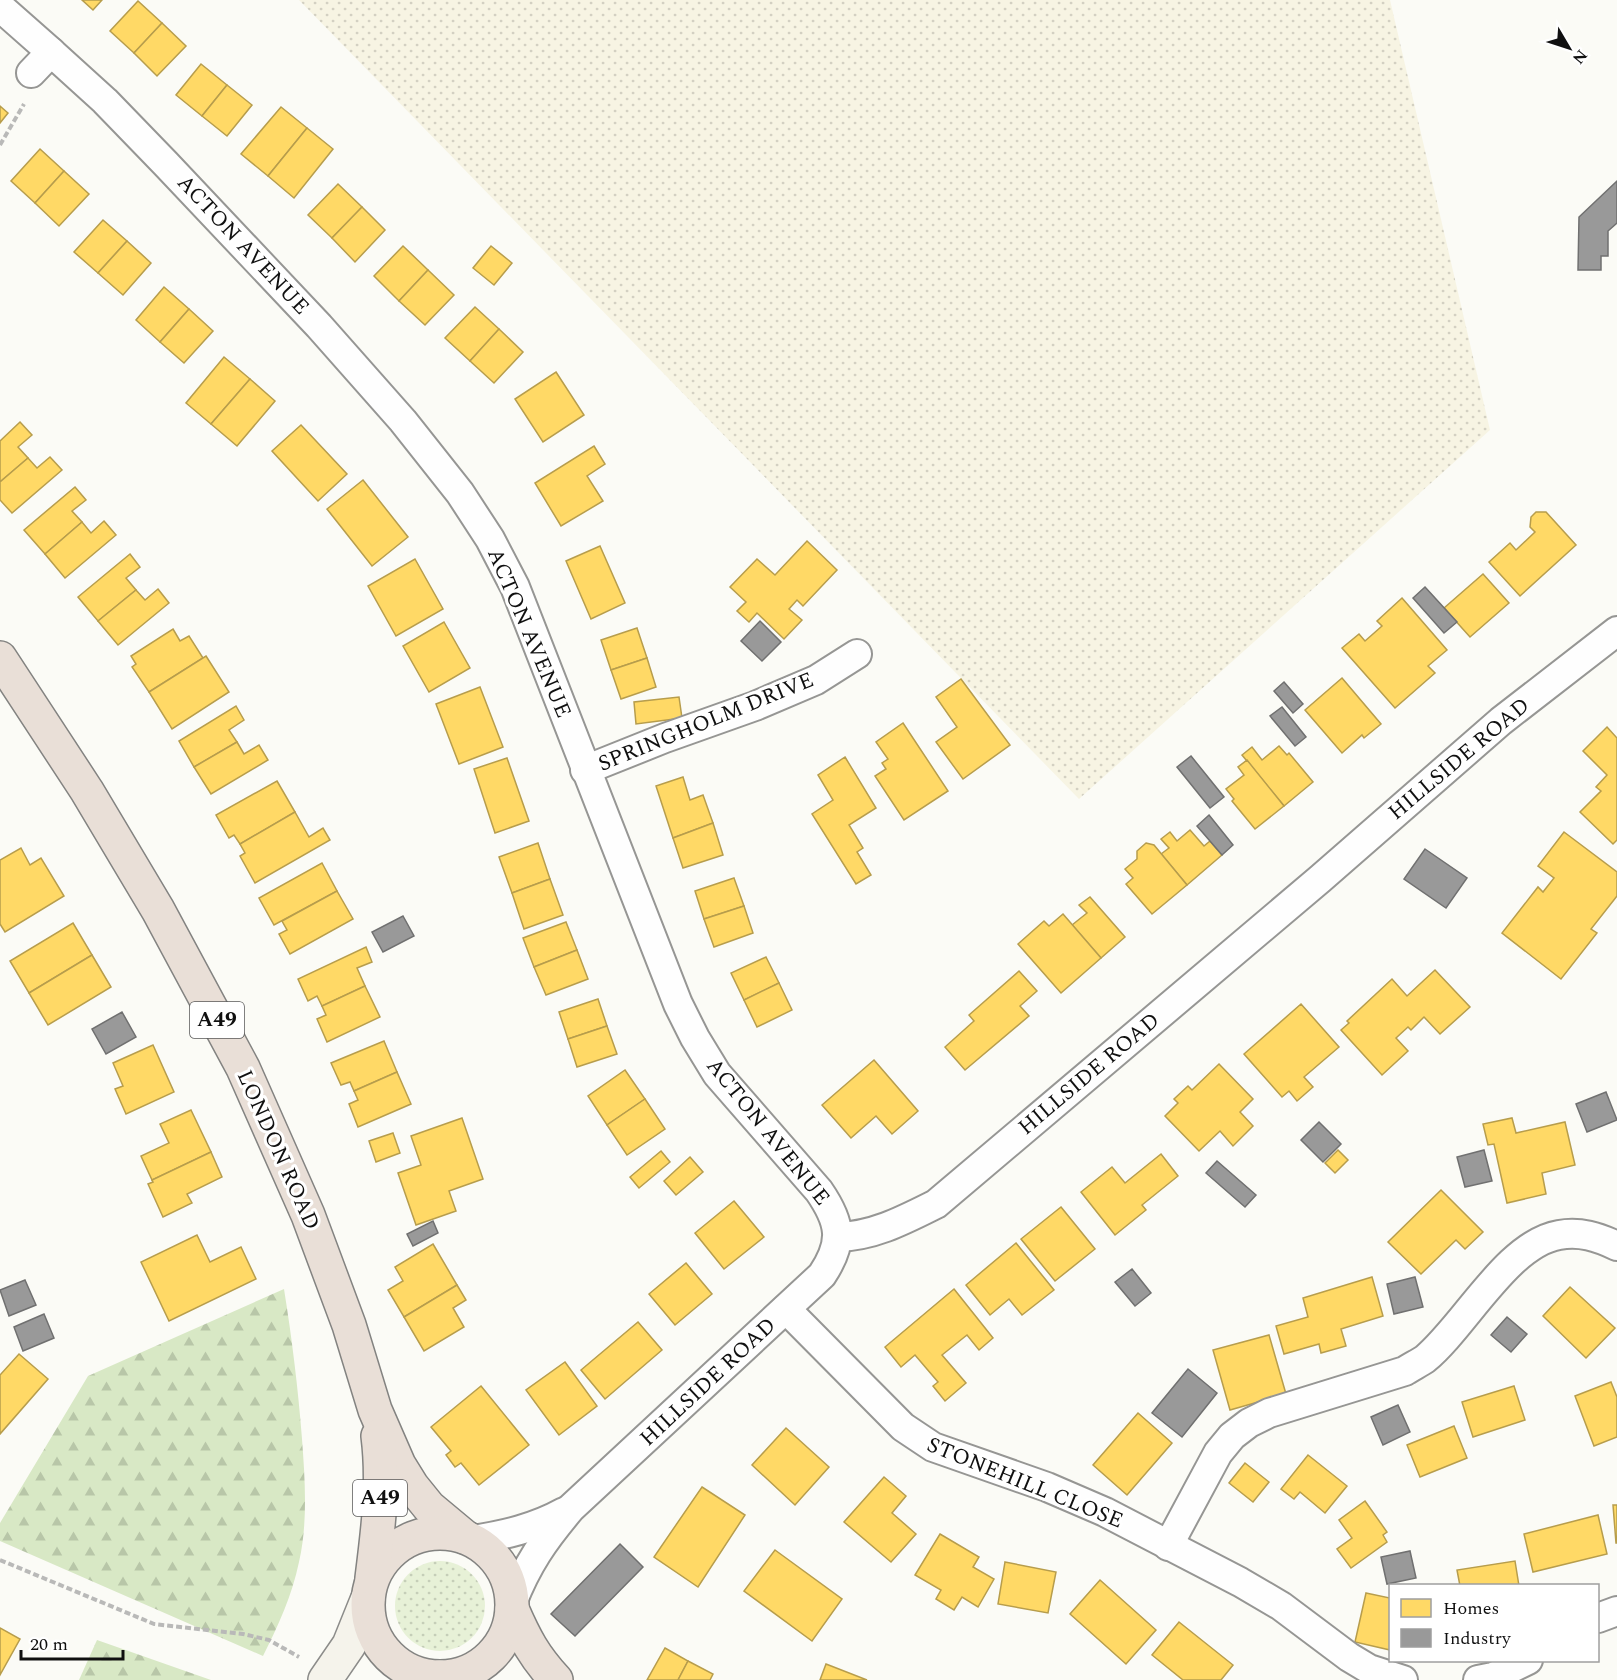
<svg xmlns="http://www.w3.org/2000/svg" width="1617" height="1680" font-family="Spectral,serif">
<style>
.farmland{fill:url(#farmland-dots)}
.green{fill:url(#green-dots)}
.forest{fill:url(#forest-firs)}
.homes{fill:#ffd966;stroke:#b79d4c;stroke-width:1.5}
.industry{fill:#999;stroke:#707070;stroke-width:1.5}
.lines{fill:none;stroke-linecap:round;stroke-linejoin:round}
.street-casing{stroke:#969694;stroke-width:32}
.secondary-casing{stroke:#8c8c8a;stroke-width:36}
.highway-casing{stroke:#838381;stroke-width:36}
.path{stroke:#b9b9b8;stroke-width:4;stroke-dasharray:6 3;stroke-linecap:butt}
.street{stroke:#fefefe;stroke-width:28}
.secondary{stroke:#f5f3eb;stroke-width:33}
.highway{stroke:#e9dfd7;stroke-width:33}
.labels{text-anchor:middle;dominant-baseline:central;stroke-width:6;stroke-linejoin:round;paint-order:stroke}
.shield{fill:#fff;stroke:#585858;stroke-width:1.5}
.shield-label{font-size:21px;font-weight:bold;fill:#101010}
.street-label{font-size:22px;fill:#101010;stroke:#fff}
</style>
<defs>
<pattern id="farmland-dots" width="8" height="8" patternUnits="userSpaceOnUse" patternTransform="scale(1.5)"><rect width="8" height="8" fill="#f7f4e3"/><path d="M2 2h.1M6 6h.1" fill="none" stroke="#d3d0c2" stroke-width="1.8" stroke-linecap="round"/></pattern>
<pattern id="green-dots" width="8" height="8" patternUnits="userSpaceOnUse" patternTransform="scale(1.5)"><rect width="8" height="8" fill="#e7f1d7"/><path d="M2 2h.1M6 6h.1" fill="none" stroke="#c5ceb8" stroke-width="1.8" stroke-linecap="round"/></pattern>
<pattern id="forest-firs" width="22" height="20" patternUnits="userSpaceOnUse" patternTransform="scale(1.5)"><rect width="22" height="20" fill="#d8e8c5"/><path d="M5 1l3.5 6h-7zM16 11l3.5 6h-7z" fill="#b8c6a8"/></pattern>
</defs>
<rect width="100%" height="100%" fill="#fbfbf6"/>
<!-- farmland -->
<polygon class="farmland" points="299,0 1390,0 1490,430 1079,799"/>
<!-- green -->
<circle class="green" cx="440" cy="1606" r="45"/>
<!-- forest -->
<g class="forest">
<path d="M284 1289C292 1339 298 1388 302 1439 305 1479 308 1523 299 1562 292 1596 278 1626 263 1656L0 1541V1523L88 1376Z"/>
<polygon points="97,1640 211,1680 79,1680"/>
</g>
<!-- homes -->
<g class="homes">
<polygon points="82,0 102,0 93,10"/>
<polygon points="138,1 162,23 134,53 110,31"/>
<polygon points="162,23 186,46 157,76 134,53"/>
<polygon points="201,64 227,85 202,116 176,95"/>
<polygon points="227,85 252,105 227,136 202,116"/>
<polygon points="0,106 8,113 0,123"/>
<polygon points="281,107 307,128 268,176 241,154"/>
<polygon points="307,128 333,149 294,198 268,176"/>
<polygon points="40,149 64,171 35,203 11,181"/>
<polygon points="64,171 89,194 59,226 35,203"/>
<polygon points="338,184 362,207 332,238 308,215"/>
<polygon points="362,207 385,230 355,262 332,238"/>
<polygon points="103,220 127,241 98,273 74,252"/>
<polygon points="127,241 151,263 123,295 98,273"/>
<polygon points="403,246 428,270 399,301 374,276"/>
<polygon points="491,246 512,263 494,285 473,268"/>
<polygon points="428,270 454,295 425,325 399,301"/>
<polygon points="164,287 189,309 160,342 136,320"/>
<polygon points="475,307 499,329 470,361 445,338"/>
<polygon points="189,309 213,331 184,363 160,342"/>
<polygon points="499,329 523,352 494,383 470,361"/>
<polygon points="224,357 250,379 211,424 186,403"/>
<polygon points="556,372 584,415 543,442 515,399"/>
<polygon points="250,379 275,401 237,446 211,424"/>
<polygon points="20,422 32,435 18,447 28,458 0,482 0,441"/>
<polygon points="301,425 347,474 318,501 272,451"/>
<polygon points="594,446 605,464 587,476 603,501 561,526 535,483"/>
<polygon points="50,457 62,470 12,513 0,500 0,482 28,458 37,468"/>
<polygon points="363,480 408,537 372,566 327,509"/>
<polygon points="75,487 86,500 72,511 82,522 45,554 24,530"/>
<polygon points="1536,512 1546,512 1576,545 1520,596 1489,562 1510,543 1516,550 1535,532 1530,527 1531,517"/>
<polygon points="104,521 116,535 65,578 45,554 82,522 91,533"/>
<polygon points="807,541 837,570 803,606 797,600 789,609 802,620 784,639 757,613 749,622 737,611 746,602 730,587 757,559 775,575"/>
<polygon points="600,546 625,603 591,619 566,561"/>
<polygon points="130,554 140,567 126,578 136,590 98,621 78,597"/>
<polygon points="415,559 443,609 396,636 368,586"/>
<polygon points="1483,574 1509,603 1470,637 1444,608"/>
<polygon points="158,589 169,603 118,645 98,621 136,590 145,600"/>
<polygon points="1402,598 1447,650 1428,666 1435,673 1395,708 1342,648 1359,634 1365,641 1382,626 1377,621"/>
<polygon points="444,622 470,668 429,692 403,646"/>
<polygon points="637,628 647,658 611,670 601,640"/>
<polygon points="173,629 180,641 189,636 203,658 149,692 132,667 136,664 131,656"/>
<polygon points="206,656 229,692 172,729 149,692"/>
<polygon points="647,658 656,687 621,699 611,670"/>
<polygon points="1342,678 1381,724 1364,738 1362,735 1342,753 1305,710"/>
<polygon points="961,679 1010,745 963,779 936,742 957,727 936,697"/>
<polygon points="480,687 503,747 459,764 436,704"/>
<polygon points="679,697 682,718 636,724 634,702"/>
<polygon points="236,706 244,720 229,730 237,742 194,767 179,741"/>
<polygon points="903,723 948,791 904,820 875,776 886,769 882,763 888,759 876,742"/>
<polygon points="1607,727 1617,738 1617,840 1613,844 1580,812 1601,791 1596,787 1607,775 1583,751"/>
<polygon points="237,742 244,754 259,745 268,760 211,794 194,767"/>
<polygon points="1279,746 1287,755 1289,753 1313,782 1284,806 1242,755 1252,747 1262,760"/>
<polygon points="845,757 876,808 849,825 863,848 857,852 871,875 856,884 812,814 833,800 818,775"/>
<polygon points="507,758 529,821 495,833 474,769"/>
<polygon points="1247,760 1284,806 1255,829 1232,801 1234,799 1226,789 1244,775 1238,767"/>
<polygon points="683,777 690,800 703,795 713,823 673,838 656,786"/>
<polygon points="277,781 295,812 240,844 234,835 229,838 216,815"/>
<polygon points="295,812 309,837 323,828 330,840 255,883 240,856 245,853 240,844"/>
<polygon points="713,823 723,855 683,868 673,838"/>
<polygon points="1190,830 1204,846 1210,841 1222,855 1187,885 1161,854 1169,848 1161,839 1170,832 1177,841"/>
<polygon points="1564,832 1617,872 1617,896 1591,929 1597,933 1561,979 1502,933 1538,887 1543,892 1554,878 1538,866"/>
<polygon points="538,843 550,879 512,893 499,857"/>
<polygon points="1146,843 1154,845 1187,885 1152,914 1126,884 1133,878 1125,869 1137,859 1137,851"/>
<polygon points="21,848 30,865 41,858 64,896 5,932 0,924 0,860"/>
<polygon points="322,863 337,891 274,925 259,898"/>
<polygon points="734,878 744,906 704,919 695,891"/>
<polygon points="550,879 563,915 524,929 512,893"/>
<polygon points="337,891 353,919 290,954 279,934 287,930 282,921"/>
<polygon points="1090,897 1125,937 1101,958 1072,925 1087,913 1079,905"/>
<polygon points="744,906 753,933 714,947 704,919"/>
<polygon points="1063,914 1101,958 1061,993 1018,944 1044,921 1049,926"/>
<polygon points="566,922 577,950 534,967 523,938"/>
<polygon points="73,923 92,955 29,993 10,961"/>
<polygon points="366,947 372,962 357,968 365,986 322,1006 317,996 308,1001 298,979"/>
<polygon points="577,950 588,979 546,995 534,967"/>
<polygon points="92,955 111,987 48,1025 29,993"/>
<polygon points="766,957 779,983 744,1000 731,973"/>
<polygon points="1435,970 1470,1007 1440,1034 1424,1017 1411,1030 1408,1027 1396,1038 1408,1051 1382,1075 1341,1030 1349,1023 1347,1021 1392,979 1407,996"/>
<polygon points="1019,971 1037,991 1020,1006 1029,1016 965,1070 945,1047 974,1021 969,1015"/>
<polygon points="779,983 792,1010 757,1027 744,1000"/>
<polygon points="365,986 380,1017 327,1042 317,1019 326,1015 322,1006"/>
<polygon points="598,999 607,1026 568,1039 559,1012"/>
<polygon points="1301,1004 1339,1047 1304,1077 1313,1087 1297,1101 1289,1091 1282,1097 1244,1054"/>
<polygon points="607,1026 617,1054 577,1067 568,1039"/>
<polygon points="384,1041 397,1072 354,1091 350,1082 341,1085 331,1063"/>
<polygon points="153,1045 174,1092 126,1114 115,1089 123,1086 113,1063"/>
<polygon points="874,1060 918,1111 892,1134 876,1116 851,1138 822,1105"/>
<polygon points="1219,1064 1253,1099 1240,1112 1253,1126 1233,1146 1220,1131 1199,1151 1165,1116 1178,1103 1174,1099 1188,1086 1192,1090"/>
<polygon points="625,1070 645,1099 607,1125 588,1096"/>
<polygon points="397,1072 411,1104 358,1127 349,1104 358,1100 354,1091"/>
<polygon points="645,1099 665,1129 627,1155 607,1125"/>
<polygon points="191,1110 211,1152 152,1180 141,1156 169,1143 160,1124"/>
<polygon points="462,1118 483,1179 449,1191 456,1211 416,1225 398,1173 421,1165 411,1136"/>
<polygon points="1512,1118 1516,1133 1565,1122 1575,1165 1542,1173 1546,1194 1507,1203 1494,1144 1488,1145 1483,1124"/>
<polygon points="393,1133 400,1153 376,1162 369,1141"/>
<polygon points="1338,1150 1348,1160 1335,1173 1325,1163"/>
<polygon points="661,1151 670,1162 639,1188 630,1177"/>
<polygon points="211,1152 222,1177 187,1194 192,1203 163,1217 148,1184 153,1182 152,1180"/>
<polygon points="1161,1154 1178,1176 1142,1205 1146,1210 1115,1235 1081,1192 1112,1167 1125,1183"/>
<polygon points="690,1157 703,1172 676,1195 664,1181"/>
<polygon points="1441,1190 1483,1232 1465,1249 1456,1240 1421,1274 1388,1242"/>
<polygon points="734,1201 764,1237 724,1269 695,1233"/>
<polygon points="1061,1207 1095,1249 1055,1281 1021,1239"/>
<polygon points="197,1235 210,1262 241,1247 256,1279 169,1321 141,1262"/>
<polygon points="1016,1243 1054,1290 1022,1315 1009,1299 990,1315 966,1285"/>
<polygon points="433,1244 457,1285 404,1317 388,1290 403,1281 395,1267"/>
<polygon points="686,1263 712,1294 675,1325 649,1294"/>
<polygon points="1372,1277 1383,1316 1341,1329 1346,1346 1321,1353 1319,1344 1284,1354 1276,1326 1308,1317 1303,1298"/>
<polygon points="457,1285 466,1300 453,1308 464,1327 424,1351 404,1317"/>
<polygon points="1570,1287 1615,1328 1586,1358 1543,1316"/>
<polygon points="954,1289 993,1338 979,1350 967,1335 942,1355 966,1383 945,1401 933,1386 938,1382 915,1355 901,1367 885,1347"/>
<polygon points="638,1322 662,1350 605,1399 581,1370"/>
<polygon points="1269,1335 1286,1394 1230,1410 1213,1350"/>
<polygon points="19,1354 48,1379 0,1434 0,1375"/>
<polygon points="565,1362 597,1406 559,1435 526,1390"/>
<polygon points="1611,1382 1617,1397 1617,1437 1594,1446 1575,1396"/>
<polygon points="481,1386 529,1445 479,1485 461,1463 455,1467 446,1455 451,1451 431,1427"/>
<polygon points="1514,1386 1525,1420 1473,1437 1462,1402"/>
<polygon points="1138,1413 1172,1443 1127,1495 1093,1465"/>
<polygon points="1454,1426 1467,1458 1420,1477 1407,1445"/>
<polygon points="786,1428 829,1467 795,1505 752,1465"/>
<polygon points="1308,1455 1347,1486 1325,1513 1300,1492 1294,1499 1281,1489"/>
<polygon points="1245,1463 1269,1482 1253,1502 1229,1483"/>
<polygon points="884,1477 906,1496 892,1513 916,1534 891,1562 844,1522"/>
<polygon points="702,1487 745,1515 698,1587 654,1557"/>
<polygon points="1365,1501 1387,1532 1383,1535 1387,1542 1351,1568 1337,1549 1352,1538 1339,1520"/>
<polygon points="1613,1505 1617,1505 1617,1543 1616,1543"/>
<polygon points="1598,1515 1607,1554 1533,1572 1524,1534"/>
<polygon points="940,1534 979,1557 973,1567 994,1579 978,1607 962,1597 954,1610 936,1599 941,1590 915,1575"/>
<polygon points="775,1550 842,1599 812,1641 744,1591"/>
<polygon points="1515,1561 1519,1586 1460,1586 1457,1570"/>
<polygon points="1005,1562 1056,1572 1048,1613 998,1604"/>
<polygon points="1100,1580 1156,1630 1126,1664 1070,1614"/>
<polygon points="1366,1593 1390,1598 1390,1650 1355,1642"/>
<polygon points="1179,1622 1233,1665 1221,1680 1183,1680 1152,1655"/>
<polygon points="0,1628 20,1639 0,1675"/>
<polygon points="665,1648 688,1661 678,1680 647,1680"/>
<polygon points="688,1661 713,1674 710,1680 678,1680"/>
<polygon points="826,1664 867,1680 820,1680"/>
</g>
<!-- industry -->
<g class="industry">
<polygon points="1617,181 1617,223 1608,231 1608,256 1601,256 1601,270 1578,270 1579,217"/>
<polygon points="1425,587 1457,622 1444,633 1413,598"/>
<polygon points="760,621 781,642 762,661 741,641"/>
<polygon points="1284,682 1303,704 1293,713 1274,691"/>
<polygon points="1282,707 1306,737 1295,746 1270,716"/>
<polygon points="1191,756 1224,797 1210,808 1177,767"/>
<polygon points="1209,815 1233,845 1222,855 1197,826"/>
<polygon points="1425,849 1467,878 1446,908 1404,879"/>
<polygon points="403,916 414,936 383,952 372,932"/>
<polygon points="122,1012 136,1037 106,1054 92,1029"/>
<polygon points="1606,1092 1617,1120 1587,1132 1576,1104"/>
<polygon points="1319,1122 1341,1144 1323,1162 1301,1140"/>
<polygon points="1484,1150 1492,1181 1465,1187 1457,1157"/>
<polygon points="1217,1161 1256,1195 1245,1207 1206,1173"/>
<polygon points="433,1221 438,1233 413,1246 407,1234"/>
<polygon points="1132,1269 1151,1293 1135,1306 1115,1282"/>
<polygon points="1415,1277 1423,1307 1394,1314 1387,1284"/>
<polygon points="25,1280 36,1305 9,1316 0,1290"/>
<polygon points="44,1314 54,1338 23,1351 14,1327"/>
<polygon points="1507,1317 1527,1334 1511,1352 1491,1335"/>
<polygon points="1188,1369 1217,1393 1182,1437 1152,1413"/>
<polygon points="1398,1405 1410,1432 1383,1445 1371,1417"/>
<polygon points="620,1544 643,1567 575,1636 551,1614"/>
<polygon points="1410,1551 1416,1578 1387,1584 1381,1557"/>
</g>
<g class="lines">
<defs>
<g id="street">
<polyline points="0,7 51,52 31,73"/>
<path d="M51 52 105 101 166 164 319 326 403 421 460 493 490 539 515 587 678 1004 695 1038 717 1074 819 1191C841 1223 844 1242 822 1275L571 1508C544 1540 527 1564 512 1603"/>
<polyline points="585,770 665,738 755,706 816,680 857,654"/>
<path d="M838 1237C874 1236 904 1220 936 1204L1320 879 1501 721 1617 631"/>
<polyline points="786,1309 903,1427 933,1447 1047,1487 1105,1512 1240,1582 1281,1606 1349,1657 1369,1669 1403,1680"/>
<path d="M472 1540C505 1535 535 1528 564 1512"/>
<path d="M1168 1546 1218 1453 1232 1436 1249 1423 1269 1413 1405 1371C1411 1367 1419 1363 1425 1359 1465 1326 1507 1244 1559 1235 1580 1231 1598 1237 1617 1246"/>
<polyline points="1598,1618 1617,1611"/>
<polyline points="1478,1680 1493,1677 1528,1660"/>
</g>
<g id="secondary">
<polyline points="325,1680 349,1645 368,1598"/>
<polyline points="433,1680 440,1677"/>
</g>
<g id="highway">
<polyline points="0,658 87,791 158,910 243,1068 308,1215 349,1325 375,1410 399,1465 412,1486 429,1507 465,1537"/>
<circle cx="440" cy="1605" r="72"/>
<path d="M372 1578C378 1531 384 1483 378 1436"/>
<path d="M512 1609C525 1639 534 1656 556 1680"/>
</g>
</defs>
<!-- street casing -->
<use href="#street" class="street-casing"/>
<!-- secondary casing -->
<use href="#secondary" class="secondary-casing"/>
<!-- highway casing -->
<use href="#highway" class="highway-casing"/>
<!-- path -->
<g class="path">
<polyline points="0,145 24,104"/>
<polyline points="0,1560 154,1624 243,1634 269,1640 299,1657"/>
</g>
<!-- street -->
<use href="#street" class="street"/>
<!-- secondary -->
<use href="#secondary" class="secondary"/>
<!-- highway -->
<use href="#highway" class="highway"/>
</g>
<g class="labels">
<!-- shield labels -->
<g class="shield">
<rect x="190" y="1002" width="54" height="36" rx="4.5"/>
<rect x="353" y="1480" width="54" height="36" rx="4.5"/>
</g>
<g class="shield-label">
<text x="217" y="1020">A49</text>
<text x="380" y="1498">A49</text>
</g>
<!-- street labels -->
<g class="street-label">
<text transform="translate(243 245) rotate(47)">ACTON AVENUE</text>
<text transform="translate(529 633) rotate(67)">ACTON AVENUE</text>
<text transform="translate(706 722) rotate(-22)">SPRINGHOLM DRIVE</text>
<text transform="translate(1459 759) rotate(-40)">HILLSIDE ROAD</text>
<text transform="translate(1089 1074) rotate(-40)">HILLSIDE ROAD</text>
<text transform="translate(768 1132) rotate(51)">ACTON AVENUE</text>
<text transform="translate(278 1150) rotate(66)">LONDON ROAD</text>
<text transform="translate(708 1382) rotate(-43)">HILLSIDE ROAD</text>
<text transform="translate(1025 1483) rotate(22)">STONEHILL CLOSE</text>
</g>
</g>
<!-- legend -->
<rect x="1389" y="1584" width="210" height="78" fill="#ffffff" stroke="#9f9f9f" stroke-width="1.5"/>
<rect x="1401" y="1599" width="30" height="18" fill="#ffd966" stroke="#9f9f9f" stroke-width="1.5"/>
<text x="1443" y="1614" font-size="18" fill="#101010">Homes</text>
<rect x="1401" y="1629" width="30" height="18" fill="#999999" stroke="#9f9f9f" stroke-width="1.5"/>
<text x="1443" y="1644" font-size="18" fill="#101010">Industry</text>
<!-- north arrow -->
<g transform="translate(1569 48) rotate(129)" stroke="#ffffff" stroke-width="4.5" paint-order="stroke">
<path d="M0-4.5L10 22L0 15L-10 22Z" fill="#101010"/>
<text y="-9" font-size="16" font-weight="bold" text-anchor="middle" fill="#101010">N</text>
</g>
<!-- scale -->
<path d="M21 1650v9h102v-9" fill="none" stroke="#101010" stroke-width="3"/>
<text x="30" y="1650" font-size="18" fill="#101010" stroke="#ffffff" stroke-width="4.5" paint-order="stroke">20 m</text>
</svg>
